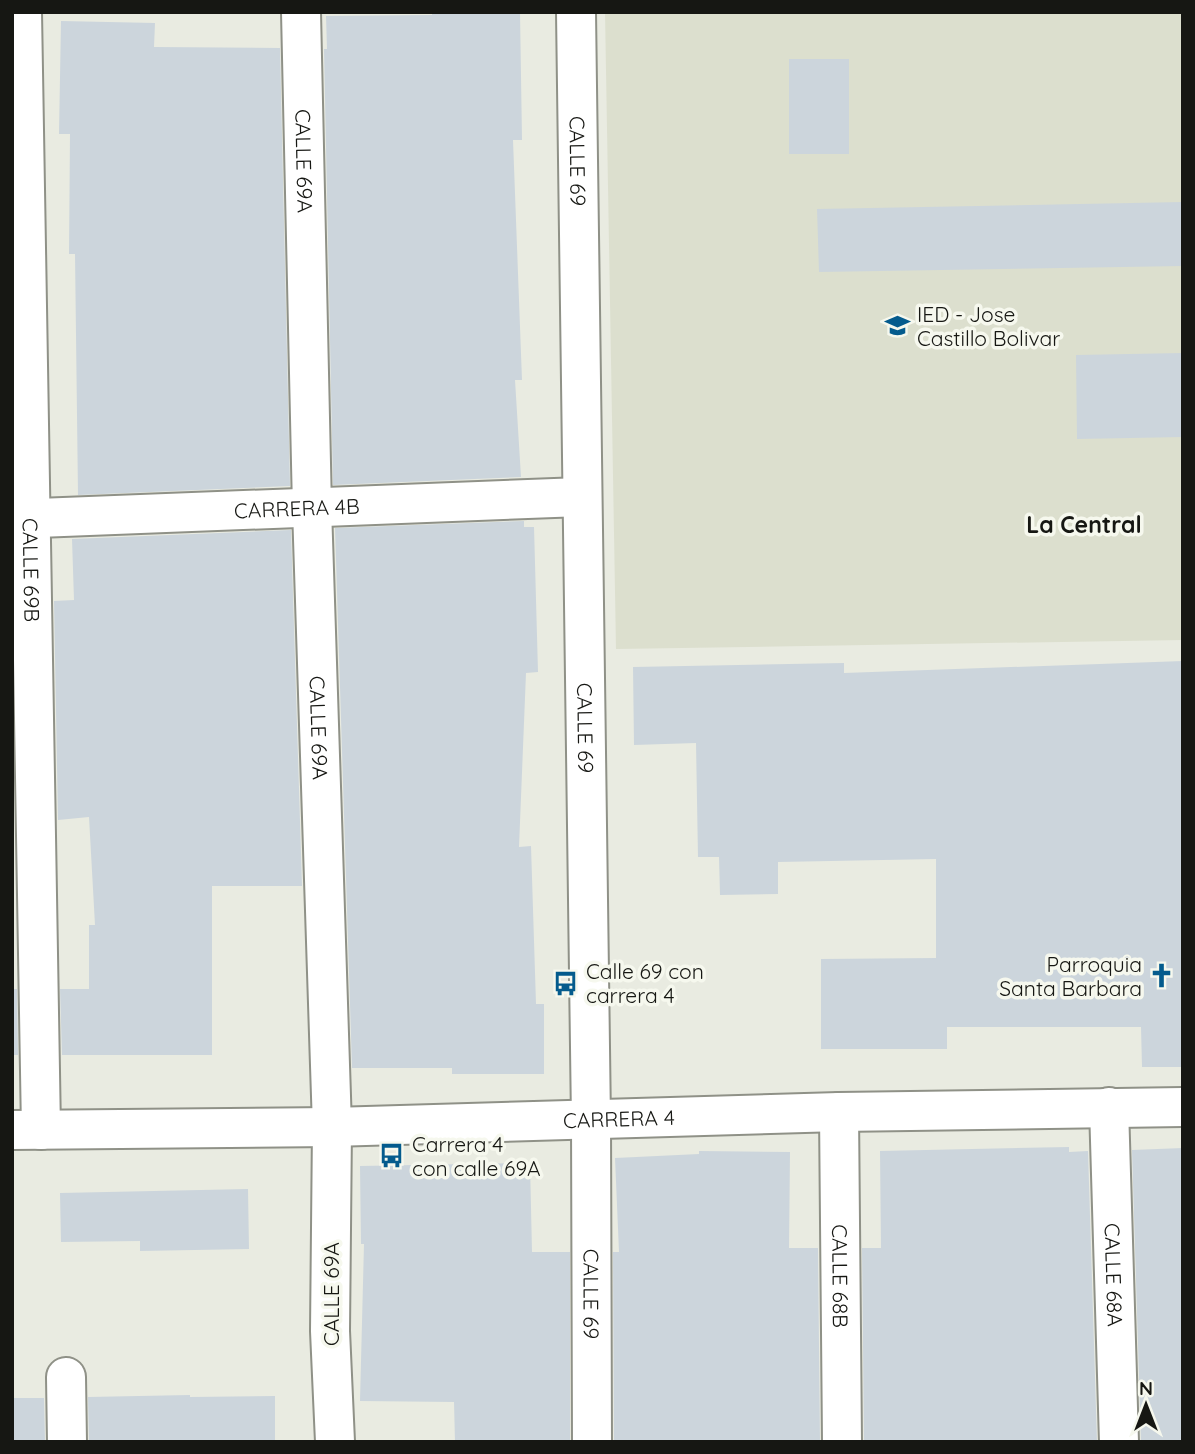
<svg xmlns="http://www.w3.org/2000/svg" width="1195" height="1454" font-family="Quicksand,sans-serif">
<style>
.built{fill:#dcdfce}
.building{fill:#ccd5dc}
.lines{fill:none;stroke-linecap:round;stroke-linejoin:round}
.minor-casing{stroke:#8f9187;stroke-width:42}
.tertiary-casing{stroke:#8f9187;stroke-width:42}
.minor{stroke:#fff;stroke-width:38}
.tertiary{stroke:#fff;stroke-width:38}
.labels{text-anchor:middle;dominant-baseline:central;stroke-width:7;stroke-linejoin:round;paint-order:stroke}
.street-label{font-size:21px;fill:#161713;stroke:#f6f8ee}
.poi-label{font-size:21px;fill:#161713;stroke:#f6f8ee;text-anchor:start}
.neighbourhood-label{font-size:23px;font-weight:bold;fill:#161713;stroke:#f6f8ee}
</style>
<rect width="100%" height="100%" fill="#e9ebe1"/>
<!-- built -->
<polygon class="built" points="605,12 1183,12 1183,640 616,649"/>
<!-- building -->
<g class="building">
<polygon points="432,12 520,12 522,140 513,140 522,380 515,380 521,477 333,485 324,49 327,49 326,16 432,15"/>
<polygon points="61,21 155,23 154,47 280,48 290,486 78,495 75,254 69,254 70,134 59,134"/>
<rect x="789" y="59" width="60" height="95"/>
<polygon points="1183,202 1183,266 819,272 817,209"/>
<polygon points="1183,353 1183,437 1077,439 1076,355"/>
<polygon points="524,521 524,527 534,527 538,672 526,673 519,847 531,846 536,1004 544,1004 544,1074 452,1074 452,1068 352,1068 335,528"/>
<polygon points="291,530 302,886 212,886 212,1055 62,1055 60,989 89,989 89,925 95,925 89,817 58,820 54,601 74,600 72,539"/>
<polygon points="1183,661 1183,1067 1142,1067 1141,1027 947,1027 947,1049 821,1049 821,959 936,958 936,859 778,862 778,894 720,895 719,857 698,857 696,743 634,745 633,667 844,663 844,673"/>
<polygon points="12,989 17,989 18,1055 12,1055"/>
<polygon points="1069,1147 1069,1152 1088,1151 1097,1442 864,1442 862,1248 881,1248 880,1151"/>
<polygon points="1183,1148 1183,1442 1141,1442 1132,1150"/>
<polygon points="699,1151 790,1152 789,1248 818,1248 820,1442 614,1442 613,1252 619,1252 615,1158 699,1154"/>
<polygon points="530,1163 532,1252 570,1252 570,1442 455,1442 454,1402 360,1401 364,1244 361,1244 360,1166"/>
<polygon points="248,1189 249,1249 140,1251 140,1241 61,1242 60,1193"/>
<polygon points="190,1395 190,1397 275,1396 275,1442 89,1442 88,1397"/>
<polygon points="12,1398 44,1398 45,1442 12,1442"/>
</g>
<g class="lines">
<defs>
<g id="minor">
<path id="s1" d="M22 12 41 1130"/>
<path id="s2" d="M301 12 312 508 332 1127 330 1331 335 1442"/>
<path id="s3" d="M12 519 581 497"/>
<path id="s4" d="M1109 1107 1119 1442"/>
<path id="s5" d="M839 1112 842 1442"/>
<path id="s6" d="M591 1121 592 1442"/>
<polyline points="66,1377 67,1442"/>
</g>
<g id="tertiary">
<path id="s7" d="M576 12 591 1121"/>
<path id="s8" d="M12 1130 332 1127 839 1112 1183 1107"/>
</g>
</defs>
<!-- minor casing -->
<use href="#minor" class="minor-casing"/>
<!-- tertiary casing -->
<use href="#tertiary" class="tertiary-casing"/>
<!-- minor -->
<use href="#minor" class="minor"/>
<!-- tertiary -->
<use href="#tertiary" class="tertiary"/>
</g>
<!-- icons -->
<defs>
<symbol id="school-bare" viewBox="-9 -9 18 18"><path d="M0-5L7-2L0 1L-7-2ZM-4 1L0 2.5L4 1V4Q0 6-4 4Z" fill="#045b8d" stroke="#f6f8ee" stroke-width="2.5" paint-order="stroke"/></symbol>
<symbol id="church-bare" viewBox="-9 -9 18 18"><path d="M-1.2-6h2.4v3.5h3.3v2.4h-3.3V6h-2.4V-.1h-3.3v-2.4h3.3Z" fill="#045b8d" stroke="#f6f8ee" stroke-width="2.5" paint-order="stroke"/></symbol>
<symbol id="bus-bare" viewBox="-9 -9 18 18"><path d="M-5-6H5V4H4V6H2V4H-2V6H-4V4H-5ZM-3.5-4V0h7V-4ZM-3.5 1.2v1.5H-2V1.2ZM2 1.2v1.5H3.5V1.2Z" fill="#045b8d" stroke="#f6f8ee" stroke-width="2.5" paint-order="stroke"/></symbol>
</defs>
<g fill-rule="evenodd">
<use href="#school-bare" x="880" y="308" width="35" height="35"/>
<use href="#church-bare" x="1144" y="958" width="35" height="35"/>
<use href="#bus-bare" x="548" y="966" width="35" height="35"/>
<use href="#bus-bare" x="374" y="1138" width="35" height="35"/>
</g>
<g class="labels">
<!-- street labels -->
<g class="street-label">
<text stroke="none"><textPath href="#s2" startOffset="149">CALLE 69A</textPath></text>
<text stroke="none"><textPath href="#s7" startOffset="149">CALLE 69</textPath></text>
<text stroke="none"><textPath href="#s3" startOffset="285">CARRERA 4B</textPath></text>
<text stroke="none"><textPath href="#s1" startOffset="558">CALLE 69B</textPath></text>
<text stroke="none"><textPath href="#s2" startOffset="716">CALLE 69A</textPath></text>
<text stroke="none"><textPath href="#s7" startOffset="716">CALLE 69</textPath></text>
<text stroke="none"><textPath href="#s8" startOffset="607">CARRERA 4</textPath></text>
<text stroke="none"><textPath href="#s4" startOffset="168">CALLE 68A</textPath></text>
<text stroke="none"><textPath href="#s5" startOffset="164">CALLE 68B</textPath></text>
<text transform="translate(331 1294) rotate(-90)">CALLE 69A</text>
<text stroke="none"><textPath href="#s6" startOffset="173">CALLE 69</textPath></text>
</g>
<!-- poi labels -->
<g class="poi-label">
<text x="917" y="314">IED - Jose<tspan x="917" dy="24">Castillo Bolivar</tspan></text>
<text x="1142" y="964" text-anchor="end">Parroquia<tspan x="1142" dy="24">Santa Barbara</tspan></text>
<text x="586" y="971">Calle 69 con<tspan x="586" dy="24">carrera 4</tspan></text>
<text x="412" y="1144">Carrera 4<tspan x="412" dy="24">con calle 69A</tspan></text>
</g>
<!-- neighbourhood labels -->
<g class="neighbourhood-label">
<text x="1084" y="524">La Central</text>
</g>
</g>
<!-- border -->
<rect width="1195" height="1454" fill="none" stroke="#161713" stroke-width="28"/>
<!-- north arrow -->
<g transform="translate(1146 1405)" stroke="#f6f8ee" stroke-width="5" paint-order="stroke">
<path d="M0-5L12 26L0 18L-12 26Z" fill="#161713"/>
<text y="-10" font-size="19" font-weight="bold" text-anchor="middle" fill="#161713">N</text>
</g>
</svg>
